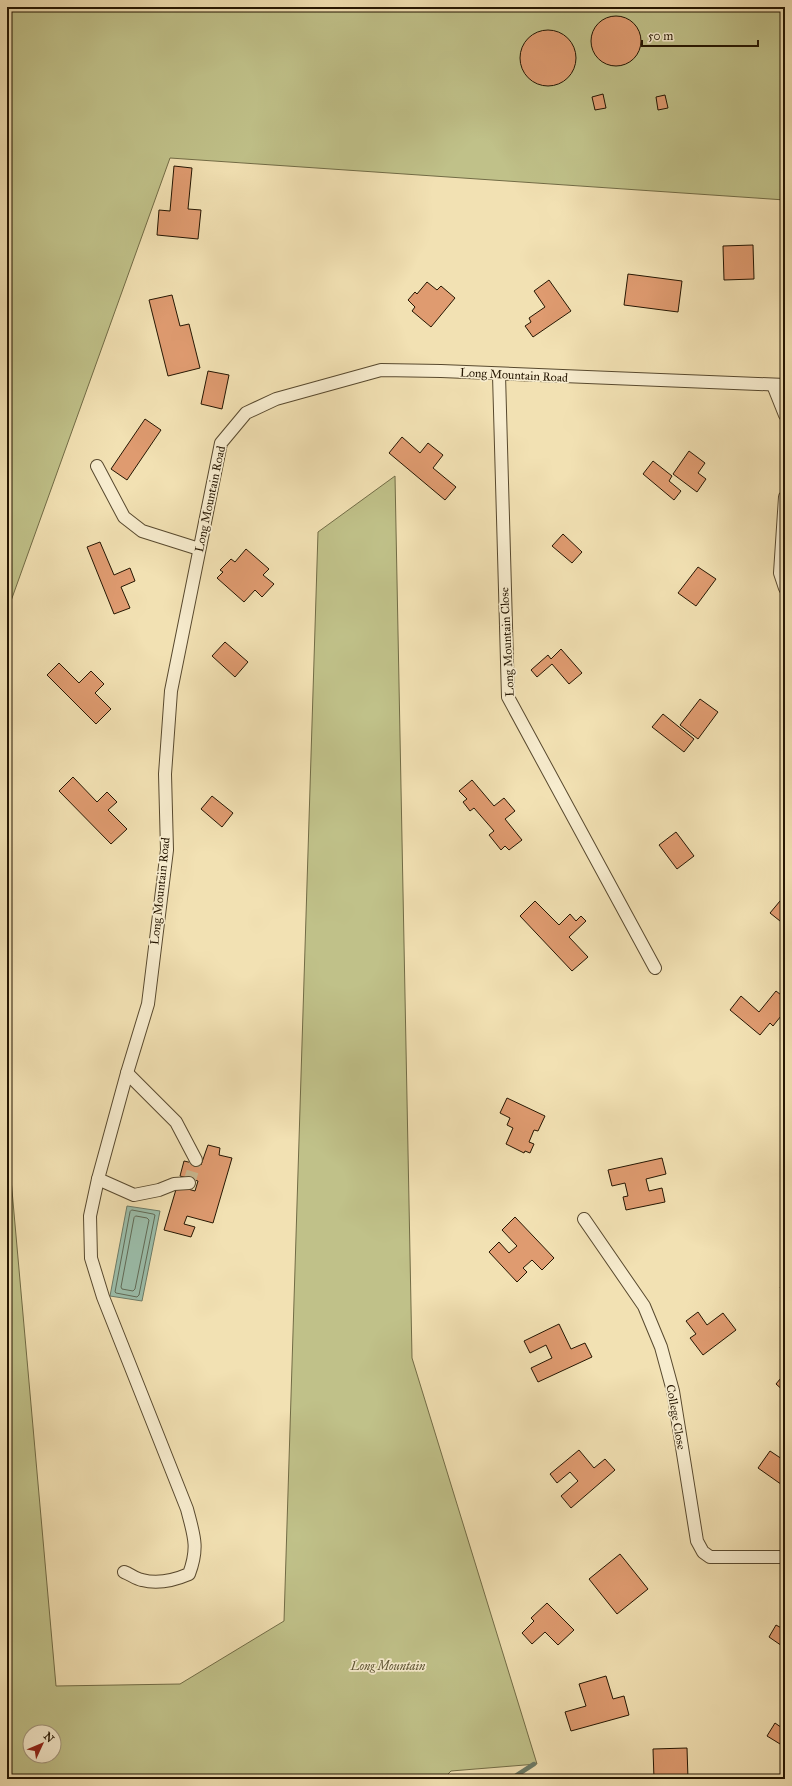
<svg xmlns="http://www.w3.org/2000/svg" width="792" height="1786" font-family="'IM FELL Great Primer',serif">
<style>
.green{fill:#c0c189;stroke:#726c46;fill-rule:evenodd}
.water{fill:#9bbeab;stroke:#6c7b67}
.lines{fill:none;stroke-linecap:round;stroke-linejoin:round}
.shore{stroke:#606a56;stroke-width:1}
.stream{stroke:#6c7b67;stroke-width:4.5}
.building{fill:#df9b70;stroke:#251602}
.minor-tunnel{stroke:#c9b890;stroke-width:12;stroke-dasharray:12 6;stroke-linecap:butt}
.minor-casing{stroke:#58492e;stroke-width:14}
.minor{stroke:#f7ecce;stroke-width:12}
.labels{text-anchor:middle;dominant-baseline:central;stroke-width:3.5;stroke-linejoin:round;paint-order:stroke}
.street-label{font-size:12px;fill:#251602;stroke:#f7ecce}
.park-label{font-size:12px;font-style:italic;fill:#5b5231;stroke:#f7ecce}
</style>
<rect width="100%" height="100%" fill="#f2e1b3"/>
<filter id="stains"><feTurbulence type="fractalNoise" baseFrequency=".005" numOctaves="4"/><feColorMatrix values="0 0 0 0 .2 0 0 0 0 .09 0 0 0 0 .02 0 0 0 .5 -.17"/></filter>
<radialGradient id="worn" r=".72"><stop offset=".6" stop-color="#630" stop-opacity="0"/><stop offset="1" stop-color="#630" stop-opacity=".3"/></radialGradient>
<!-- green -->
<g class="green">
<polygon points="7,7 785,7 785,200 170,158 7,612"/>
<path d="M395 476 412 1358 537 1764 451 1771 443 1779H7V1134L56 1686 180 1684 284 1621 318 532ZM30 1732H54V1756H30Z"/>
</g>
<!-- water -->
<polygon class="water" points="127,1206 160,1211 142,1301 110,1296"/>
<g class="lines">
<!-- shore -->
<g class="shore">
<polygon points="132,1210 153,1214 155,1215 139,1295 137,1297 116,1293 115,1292 130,1212"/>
<polygon points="136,1216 147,1218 149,1220 135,1289 133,1291 122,1289 121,1287 134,1218"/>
</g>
<!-- stream -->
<polyline class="stream" points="452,1779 514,1777 534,1764"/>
</g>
<!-- building -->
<g class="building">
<circle cx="616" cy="41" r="25"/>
<circle cx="548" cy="58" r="28"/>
<polygon points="603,94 606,108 595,110 592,97"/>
<polygon points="665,95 668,108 658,110 656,97"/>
<polygon points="174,166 192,168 188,209 201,210 198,239 157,235 159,210 170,211"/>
<polygon points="753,245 754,279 724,280 723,246"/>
<polygon points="628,274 682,281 678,312 624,305"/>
<polygon points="549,280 571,311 533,337 525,326 531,322 529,318 545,307 534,291"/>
<polygon points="427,282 437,290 441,286 455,298 431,327 412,311 415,307 408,300 415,292 417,294"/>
<polygon points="172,295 180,326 189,324 200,368 168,376 149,300"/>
<polygon points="208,371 229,375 222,409 201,404"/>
<polygon points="145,419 161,430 127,480 111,469"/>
<polygon points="402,437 420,453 428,443 443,455 433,468 456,487 445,500 389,453"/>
<polygon points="689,451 705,463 698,473 706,479 697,492 673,474"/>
<polygon points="653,461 672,476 669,481 681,491 674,500 643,474"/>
<polygon points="563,534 582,552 572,563 552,546"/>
<polygon points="100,542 114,575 130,568 135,581 121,587 130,608 114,614 87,547"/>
<polygon points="246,549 269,569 263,575 274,584 262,597 255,590 244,602 217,578 223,572 220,570 231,559 235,562"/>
<polygon points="698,567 716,579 696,606 678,593"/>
<polygon points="225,642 248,662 235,677 212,656"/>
<polygon points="561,649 582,673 569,684 552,664 537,677 531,670 548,655 551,659"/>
<polygon points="59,663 79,683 91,671 104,684 95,693 111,709 96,724 47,675"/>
<polygon points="700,699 718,712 698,739 680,725"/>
<polygon points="663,714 694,739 684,752 652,727"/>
<polygon points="73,777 97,802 107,792 117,802 108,810 127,829 111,844 59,791"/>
<polygon points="472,780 494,806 504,798 515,811 505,819 522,840 509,850 505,846 501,850 489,835 494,831 474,808 470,811 463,802 467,799 459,791"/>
<polygon points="212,796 233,813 222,827 201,809"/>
<polygon points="676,832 694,856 677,869 659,845"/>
<polygon points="785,895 785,925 770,913"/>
<polygon points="535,901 559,925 570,914 576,921 581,916 586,921 569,937 588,957 572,971 520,916"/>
<polygon points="776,991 785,998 785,1011 773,1026 770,1023 760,1035 730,1010 741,996 759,1012"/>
<polygon points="507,1098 545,1116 538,1131 534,1130 529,1142 534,1144 530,1153 525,1151 524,1153 506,1144 513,1128 507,1125 510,1118 500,1113"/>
<polygon points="208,1145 220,1148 219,1155 232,1158 213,1223 187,1216 184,1224 195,1227 191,1237 164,1230 177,1186 195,1191 198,1181 180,1176 184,1161 201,1165"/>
<polygon points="662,1158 666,1174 646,1179 649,1191 662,1188 665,1202 626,1210 623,1197 628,1196 625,1183 612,1186 608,1170"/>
<polygon points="515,1217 554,1258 542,1270 532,1260 523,1268 527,1272 517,1282 489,1252 499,1242 509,1253 517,1246 502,1230"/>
<polygon points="785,1281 785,1292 780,1288"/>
<polygon points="698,1312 707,1325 723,1313 736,1330 703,1355 690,1338 696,1334 686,1321"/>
<polygon points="559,1324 571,1349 585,1343 592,1357 538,1382 531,1368 552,1358 546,1345 530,1353 524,1341"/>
<polygon points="785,1373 785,1392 776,1384"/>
<polygon points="579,1450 594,1468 605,1459 615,1470 571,1508 561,1496 578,1481 570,1472 557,1483 550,1474"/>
<polygon points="770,1451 785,1461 785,1487 758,1468"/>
<polygon points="620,1554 648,1589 617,1614 589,1579"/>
<polygon points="547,1603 574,1630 558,1645 545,1632 532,1644 522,1633 534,1621 531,1618"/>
<polygon points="776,1625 785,1630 785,1648 769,1637"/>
<polygon points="606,1676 613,1699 624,1696 629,1715 571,1731 565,1712 586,1706 579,1684"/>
<polygon points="775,1723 785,1730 785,1747 767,1736"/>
<polygon points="687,1748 688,1779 654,1779 653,1749"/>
</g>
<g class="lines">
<!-- minor-tunnel -->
<polyline class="minor-tunnel" points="189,1183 196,1160"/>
<defs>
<g id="minor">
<polyline points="499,375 508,697 655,968"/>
<polyline points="773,385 785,415"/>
<polyline points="97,466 124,517 142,531 199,549"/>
<polyline points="785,497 780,573 785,588"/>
<polyline points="127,1073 176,1122 196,1160"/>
<path d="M98 1179 90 1216 91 1258 103 1297 187 1509C194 1536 199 1547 189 1574 175 1580 157 1584 142 1580 136 1579 130 1574 124 1572"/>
<polyline points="189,1183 174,1184 159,1190 134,1195 98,1179 127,1073 148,1004 167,850 165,774 171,691 221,443 246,413 276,399 381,370 441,371 785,385"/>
<polyline points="584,1219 644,1306 661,1347 673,1391 697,1541 703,1552 710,1557 785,1557"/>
</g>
</defs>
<!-- minor casing -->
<use href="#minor" class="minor-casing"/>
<!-- minor -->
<use href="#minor" class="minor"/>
</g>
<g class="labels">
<!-- street labels -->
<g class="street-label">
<text transform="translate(514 375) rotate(3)">Long Mountain Road</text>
<text transform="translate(210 499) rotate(-78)">Long Mountain Road</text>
<text transform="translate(507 642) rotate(-93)">Long Mountain Close</text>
<text transform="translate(160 891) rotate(-84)">Long Mountain Road</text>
<text transform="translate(676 1417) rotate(80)">College Close</text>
</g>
<!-- park labels -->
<g class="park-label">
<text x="388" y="1666">Long Mountain</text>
</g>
</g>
<!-- margin -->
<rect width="792" height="1786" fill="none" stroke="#f2e1b3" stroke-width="24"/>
<rect x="8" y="8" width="776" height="1770" fill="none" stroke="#251602" stroke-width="2"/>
<rect x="12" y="12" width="768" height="1762" fill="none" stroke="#251602"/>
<!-- north arrow -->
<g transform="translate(42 1744) rotate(46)"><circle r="19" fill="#f7ecce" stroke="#a3967c"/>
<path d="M0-3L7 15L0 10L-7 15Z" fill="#8f2418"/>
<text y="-6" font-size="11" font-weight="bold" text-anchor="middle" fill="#251602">N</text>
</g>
<!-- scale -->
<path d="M642 40v6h116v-6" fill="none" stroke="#251602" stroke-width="2"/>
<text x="648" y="40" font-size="12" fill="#251602" stroke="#f7ecce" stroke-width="3" paint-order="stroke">50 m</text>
<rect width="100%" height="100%" filter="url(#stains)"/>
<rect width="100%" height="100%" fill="url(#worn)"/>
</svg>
